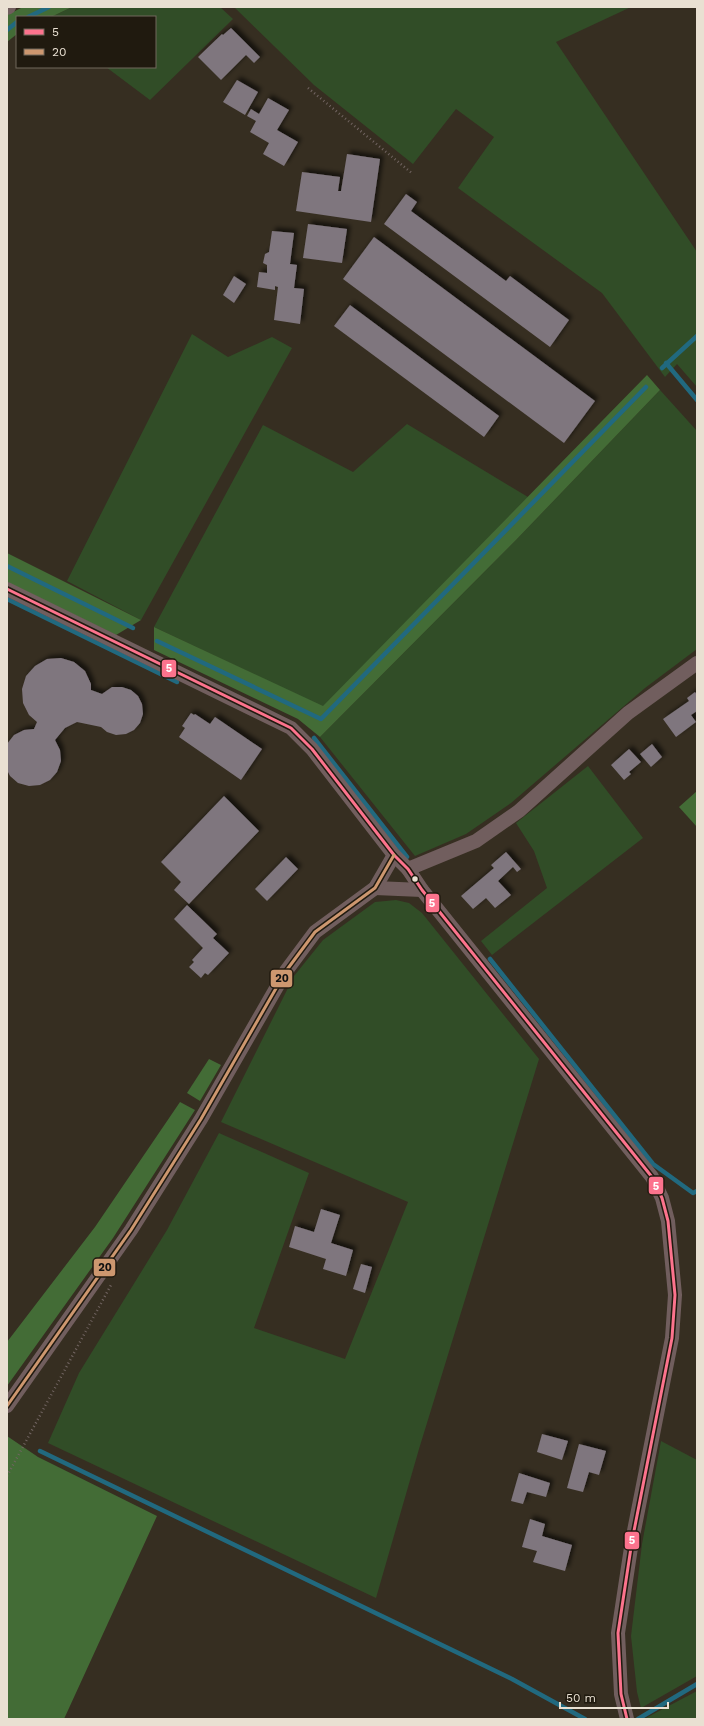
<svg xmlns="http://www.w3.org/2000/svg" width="704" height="1726" font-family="'Work Sans',sans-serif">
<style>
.green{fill:#314d27}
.forest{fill:#436c36}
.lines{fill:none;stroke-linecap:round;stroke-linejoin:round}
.stream{stroke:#21697f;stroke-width:4.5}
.building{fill:#7f767e;filter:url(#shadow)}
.path{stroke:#726562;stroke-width:2.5;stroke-dasharray:1 3;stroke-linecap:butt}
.minor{stroke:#715e5e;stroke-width:14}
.bus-1-casing{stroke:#201a0f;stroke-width:6}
.bus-2-casing{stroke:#201a0f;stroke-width:6}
.bus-1{stroke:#fc738d;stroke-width:3}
.bus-2{stroke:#cd976f;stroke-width:3}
.bus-dot{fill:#e9e0d2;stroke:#201a0f;stroke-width:1.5}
.line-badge{stroke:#201a0f;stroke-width:1.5}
.badge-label{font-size:11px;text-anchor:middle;font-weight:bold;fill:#fff}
.pale-badge-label{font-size:11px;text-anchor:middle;font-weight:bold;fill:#111}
</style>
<defs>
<filter id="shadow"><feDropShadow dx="3.5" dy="-3.5" stdDeviation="2" flood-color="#0009"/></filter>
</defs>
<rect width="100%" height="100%" fill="#362e21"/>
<!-- green -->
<g class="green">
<polygon points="72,7 220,7 233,19 150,100 106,67 155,67 155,17 51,17"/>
<polygon points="234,7 631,7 556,42 697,252 697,387 677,364 665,377 602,293 458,188 494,137 456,109 413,164 314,85"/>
<polygon points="192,334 228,357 272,337 292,348 141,620 67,581"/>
<polygon points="660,390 697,431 697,649 645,688 511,803 466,834 415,856 320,737 516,540"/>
<polygon points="407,424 528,497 323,707 154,627 263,425 353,472"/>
<polygon points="588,766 643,838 492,955 481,941 547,888 534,851 516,823"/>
<polygon points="396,900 409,903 422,913 539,1059 419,1449 376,1598 48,1443 79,1373 167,1230 219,1133 309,1173 254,1328 345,1359 408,1202 221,1122 294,976 323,940 375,902"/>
<polygon points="661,1441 697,1460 697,1676 641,1708 637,1692 631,1636 642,1544"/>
<polygon points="697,1691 697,1719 644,1719"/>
</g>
<!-- forest -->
<g class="forest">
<polygon points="23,7 72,7 51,17 17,17 17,34 7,42 7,15"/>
<polygon points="647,375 660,390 516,540 320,737 298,719 154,650 154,627 323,706"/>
<polygon points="7,553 141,620 116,635 7,582"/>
<polygon points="697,791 697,827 679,807"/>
<polygon points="209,1059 221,1065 200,1101 187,1093"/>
<polygon points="180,1102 195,1110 113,1238 7,1386 7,1342 95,1227"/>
<polygon points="7,1436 38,1457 157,1516 64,1719 7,1719"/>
</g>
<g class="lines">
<!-- stream -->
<g class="stream">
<polyline points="28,17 49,7"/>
<polyline points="7,30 17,22"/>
<polyline points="666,363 697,400"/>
<polyline points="662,368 697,336"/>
<polyline points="7,566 133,628"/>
<polyline points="7,599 177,682"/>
<polyline points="157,641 321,719 646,387"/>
<polyline points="314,738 407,857"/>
<polyline points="490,959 653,1164 693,1193 697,1191"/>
<polyline points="40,1451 512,1679 585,1719"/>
<polyline points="638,1719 697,1684"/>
</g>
</g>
<!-- building -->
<g class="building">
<polygon points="231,28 260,57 254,63 246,55 221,80 198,57 222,34 223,35"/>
<polygon points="237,80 258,92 245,115 223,102"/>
<polygon points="268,98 289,110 277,130 298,142 284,166 263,154 269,143 250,132 256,121 247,116 251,109 259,114"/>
<polygon points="347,154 380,159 371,222 296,211 302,172 340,177 338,191 341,191"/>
<polygon points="406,194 417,202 411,211 506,281 510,276 569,320 550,347 384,224"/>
<polygon points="308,224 347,229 342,263 303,258"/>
<polygon points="272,231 294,233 290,264 297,265 294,288 304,289 300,324 274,320 278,287 275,286 275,290 257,287 259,272 267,273 267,265 263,263 265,254 269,252"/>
<polygon points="374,237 595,401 564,443 343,279"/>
<polygon points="234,276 246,284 234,303 223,295"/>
<polygon points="350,305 499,416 484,437 334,326"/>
<polygon points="61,658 74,662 85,671 91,684 91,690 102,694 112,687 122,687 131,690 138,696 142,704 143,714 140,723 134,730 126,734 116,735 107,732 101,727 77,722 65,728 55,740 60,750 61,761 57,772 50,780 40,785 29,786 18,783 10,776 7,770 7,744 14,735 24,730 34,729 37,722 29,715 23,703 22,689 26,676 35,666 47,659"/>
<polygon points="695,692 697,695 697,711 691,715 696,722 676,737 663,719 689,701 687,698"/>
<polygon points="191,713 194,715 195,714 210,724 215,717 262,749 241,780 179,737 185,728 182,726"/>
<polygon points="652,744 662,757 651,767 640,754"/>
<polygon points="629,749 641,762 629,772 631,774 624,780 611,765"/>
<polygon points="224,796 259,831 189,904 174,890 181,882 161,862"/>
<polygon points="506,852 521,869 517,872 513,867 498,881 511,895 495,908 486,898 473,909 461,896 494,868 491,865"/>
<polygon points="286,857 298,869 267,901 255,889"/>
<polygon points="187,905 217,934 213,938 229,953 208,975 205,973 201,978 189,967 194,962 192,960 203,948 174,919"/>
<polygon points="321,1209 340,1215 331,1243 353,1250 346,1276 323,1269 326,1259 289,1247 295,1226 314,1232"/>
<polygon points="361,1264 372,1267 365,1293 353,1289"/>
<polygon points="542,1434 568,1441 562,1460 537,1452"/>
<polygon points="579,1444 606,1451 599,1475 589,1472 583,1492 567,1488"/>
<polygon points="519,1473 550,1483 546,1497 527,1492 523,1504 511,1501"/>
<polygon points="530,1519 545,1524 542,1536 572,1545 565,1571 533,1562 537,1551 522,1547"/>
</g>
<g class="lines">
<!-- path -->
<g class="path">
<polyline points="308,88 413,174"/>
<polyline points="7,1476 111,1285"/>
</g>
<!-- minor -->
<g class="minor">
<polyline points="7,8 9,7"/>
<polyline points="7,589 291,728 312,749 394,855 408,869 422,890 652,1177 662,1198 668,1221 675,1295 672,1338 632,1541 618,1633 621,1694 627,1719"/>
<polyline points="408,869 476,841 519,811 628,713 697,663"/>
<polyline points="375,888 422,890"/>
<polyline points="7,1406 131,1230 201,1119 286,971 315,932 375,888 394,855"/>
</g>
<defs>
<polyline id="bus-1" points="7,589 291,728 312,749 394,855 408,869 422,890 652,1177 662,1198 668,1221 675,1295 672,1338 632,1541 618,1633 621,1694 627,1719"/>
<polyline id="bus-2" points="7,1406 131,1230 201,1119 286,971 315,932 375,888 394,855"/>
</defs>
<!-- bus-1 casing -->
<use href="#bus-1" class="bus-1-casing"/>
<!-- bus-2 casing -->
<use href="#bus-2" class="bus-2-casing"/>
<!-- bus-1 -->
<use href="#bus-1" class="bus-1"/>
<!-- bus-2 -->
<use href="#bus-2" class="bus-2"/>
</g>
<!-- markers -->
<circle class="bus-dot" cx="415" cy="879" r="3.5"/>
<g class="line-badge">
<rect x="161" y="659" width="16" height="19" rx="4" fill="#fc738d"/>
<rect x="425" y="893" width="15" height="20" rx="4" fill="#fc738d"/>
<rect x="270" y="969" width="23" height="19" rx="4" fill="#cd976f"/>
<rect x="648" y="1176" width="16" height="19" rx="4" fill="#fc738d"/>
<rect x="93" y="1258" width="23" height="19" rx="4" fill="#cd976f"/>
<rect x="624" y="1531" width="16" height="19" rx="4" fill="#fc738d"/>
</g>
<g class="badge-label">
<text x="169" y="672">5</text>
<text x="432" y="907">5</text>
<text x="656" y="1190">5</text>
<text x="632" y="1544">5</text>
</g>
<g class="pale-badge-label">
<text x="282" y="982">20</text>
<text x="105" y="1271">20</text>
</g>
<!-- border -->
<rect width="704" height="1726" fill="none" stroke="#e9e0d2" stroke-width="16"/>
<!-- legend -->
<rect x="16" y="16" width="140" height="52" fill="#201a0f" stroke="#70695d"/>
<rect x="24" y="29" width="20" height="6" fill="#fc738d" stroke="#70695d"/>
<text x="52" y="36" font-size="12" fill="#e9e0d2">5</text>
<rect x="24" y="49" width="20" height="6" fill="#cd976f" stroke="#70695d"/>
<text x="52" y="56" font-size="12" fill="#e9e0d2">20</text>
<!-- scale -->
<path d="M560 1702v6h108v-6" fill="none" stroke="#e9e0d2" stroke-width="2"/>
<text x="566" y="1702" font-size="12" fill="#e9e0d2" stroke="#201a0f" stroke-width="3" paint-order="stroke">50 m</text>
</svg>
